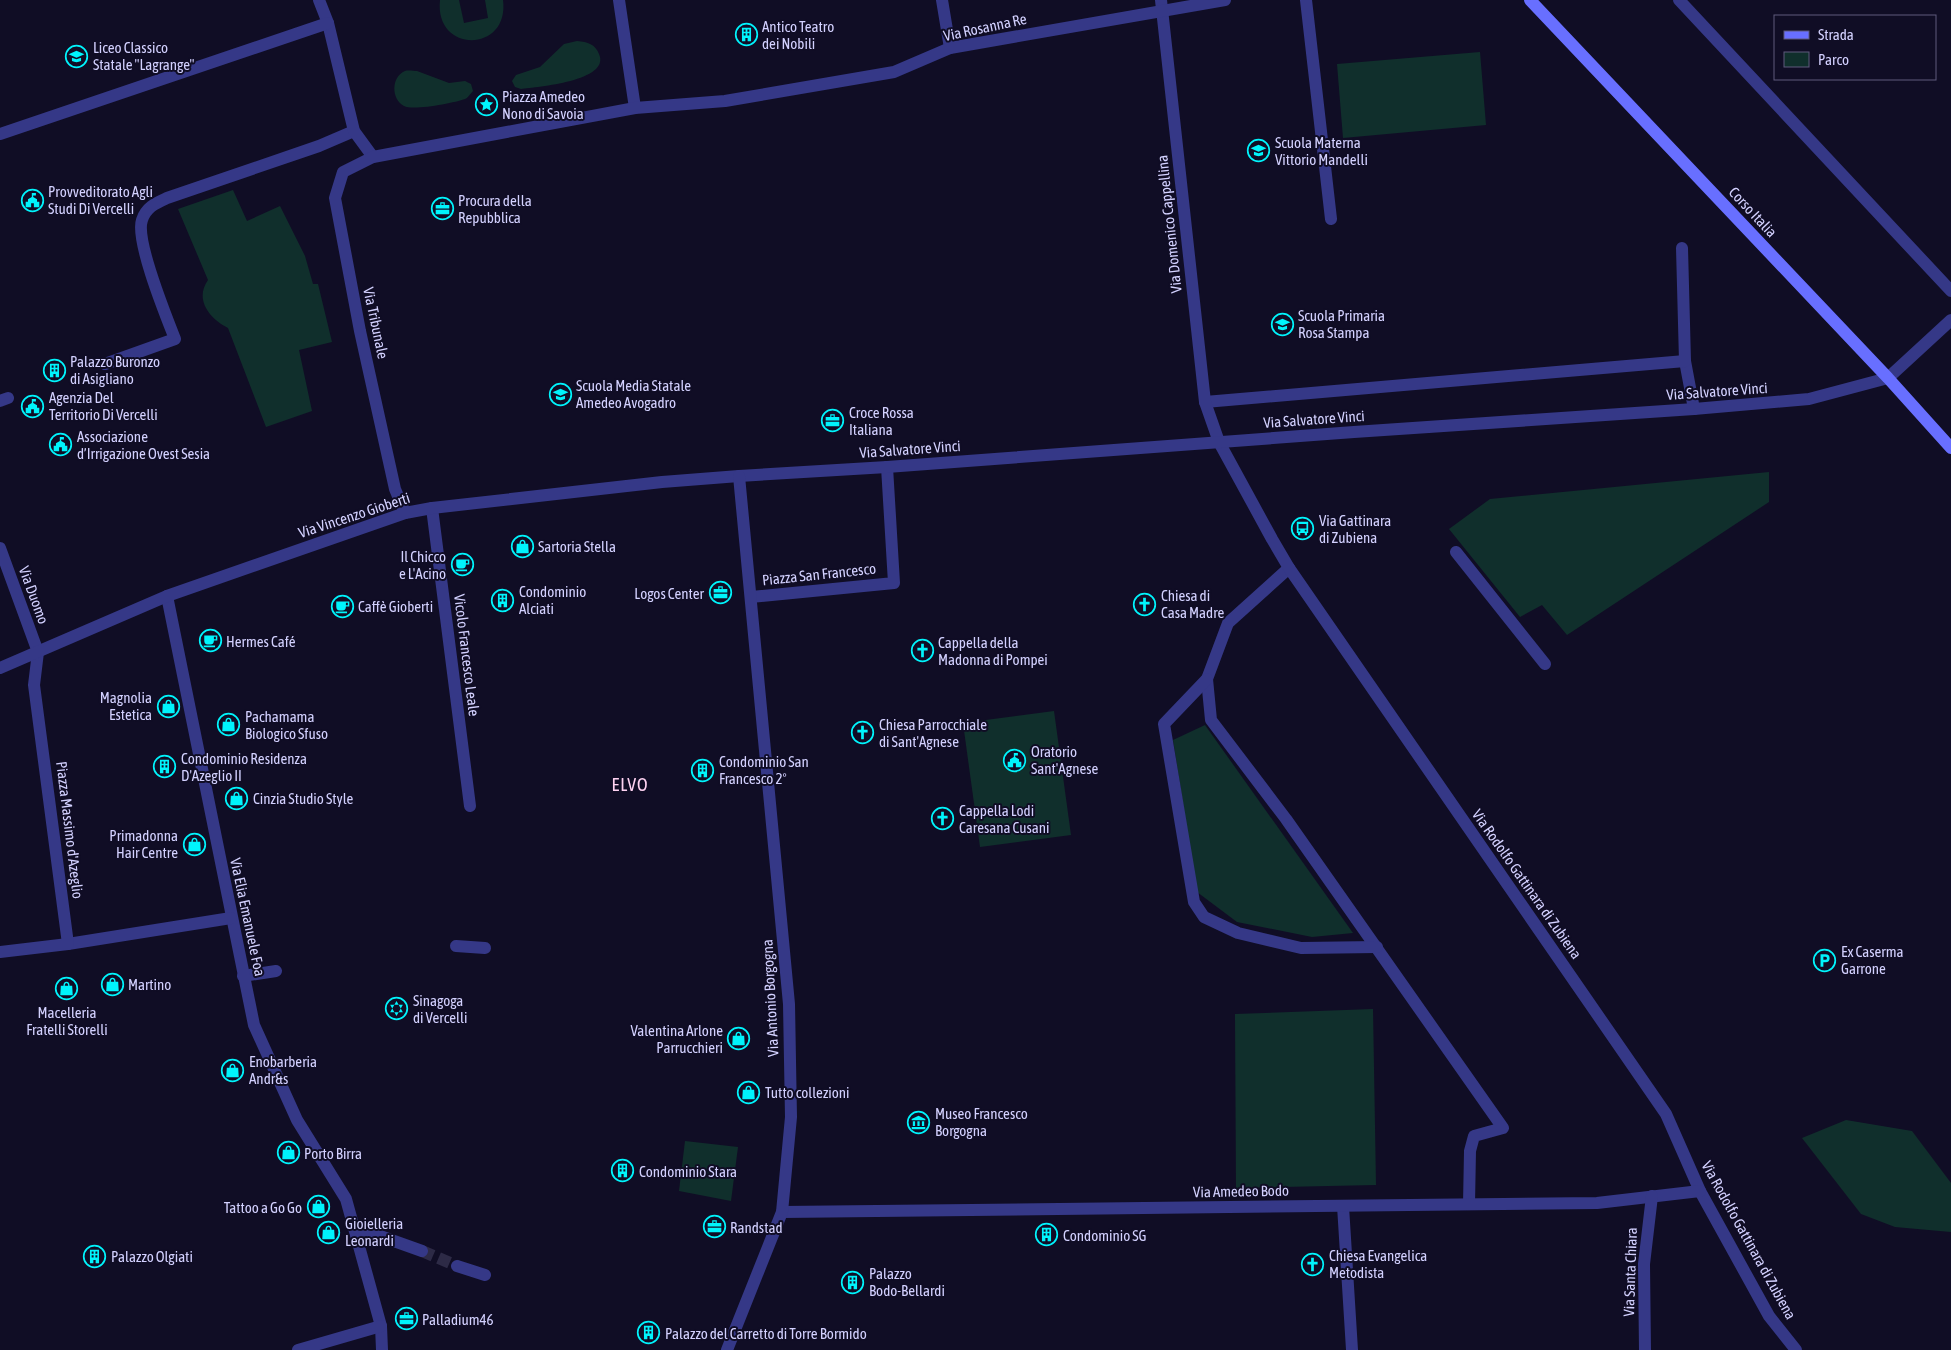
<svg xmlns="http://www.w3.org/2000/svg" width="1951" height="1350" font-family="'Asap Condensed',sans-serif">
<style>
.green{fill:#102f2c}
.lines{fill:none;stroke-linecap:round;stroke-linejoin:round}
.pedestrian-tunnel{stroke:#2d2a46;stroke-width:12;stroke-dasharray:12 6;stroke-linecap:butt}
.service{stroke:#353887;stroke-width:12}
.pedestrian{stroke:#353887;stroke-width:12}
.minor{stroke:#353887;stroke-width:12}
.secondary{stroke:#686fff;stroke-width:12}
.labels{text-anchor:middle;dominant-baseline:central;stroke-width:4;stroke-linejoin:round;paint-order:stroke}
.poi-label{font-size:15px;fill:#d3d1ff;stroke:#100d25;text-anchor:start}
.street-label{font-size:15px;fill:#d3d1ff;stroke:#100d25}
.quarter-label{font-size:18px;letter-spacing:1px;fill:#ffd3f2;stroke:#100d25}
</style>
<rect width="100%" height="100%" fill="#100d25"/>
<!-- green -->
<g class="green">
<path d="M440 0H459L464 23 488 18 485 0H503C510 53 434 54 440 0Z"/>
<path d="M577 41C588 42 595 44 599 54 611 81 537 87 521 89L515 87 512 81 516 75 540 67 564 44Z"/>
<polygon points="1480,52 1486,125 1343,138 1337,64"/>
<path d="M417 71 449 83 465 81 471 84 473 91C470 94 468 98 465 99 454 103 413 111 404 106 391 99 391 77 405 71 408 70 414 71 417 71Z"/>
<path d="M233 190 247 221 280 206 305 256 313 284H318L332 342 299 350 312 411 266 427 228 328C210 319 194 300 208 280L178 209Z"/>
<polygon points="1769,472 1769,502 1567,635 1542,605 1520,617 1449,529 1490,499"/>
<polygon points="1054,711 1071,835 980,847 963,723"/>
<polygon points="1205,725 1353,933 1312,937 1237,922 1197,892 1173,740"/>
<polygon points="1373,1009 1376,1185 1236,1188 1235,1014"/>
<polygon points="1846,1120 1912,1131 1951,1183 1951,1232 1895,1227 1861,1214 1802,1138"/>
<polygon points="685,1141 738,1147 731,1201 679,1191"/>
</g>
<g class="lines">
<!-- pedestrian-tunnel -->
<polyline class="pedestrian-tunnel" points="422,1251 457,1266"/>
<!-- service -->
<g class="service">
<polyline points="1306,0 1331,219"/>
<polyline points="1685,361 1694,409"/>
<path d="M105 364 175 339C166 316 135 240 142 220 146 207 156 203 167 198L319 146 354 131"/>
<polyline points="0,401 8,398"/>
<polyline points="1205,402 1685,361 1682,248"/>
<polyline points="1456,552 1545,664"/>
<polyline points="1289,568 1228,623 1207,679 1211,720 1286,819 1503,1128 1474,1136 1470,1151 1469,1204"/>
<polyline points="751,597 894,583 887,467"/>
<polyline points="1207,679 1164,724 1194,902 1204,917 1238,933 1301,948 1377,947"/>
<polyline points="456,946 485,948"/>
<polyline points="243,976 276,971"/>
</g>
<!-- pedestrian -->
<g class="pedestrian">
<polyline points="167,596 254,1025 297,1120 346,1199 381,1326 382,1350"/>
<polyline points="68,944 231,918"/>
<polyline points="352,1226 422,1251"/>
<polyline points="457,1266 485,1275"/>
<polyline points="298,1350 381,1326"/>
</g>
<!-- minor -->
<g class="minor">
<polyline points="319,0 328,23 354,131 373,157"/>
<polyline points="619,0 635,108"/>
<polyline points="942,0 950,48"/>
<polyline points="1161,0 1205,402 1219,442 1272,539 1289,568 1666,1114 1700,1191 1769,1316 1796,1350"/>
<polyline points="1679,0 1951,291"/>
<polyline points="0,134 328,23"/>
<polyline points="432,508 470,806"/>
<polyline points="405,513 395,489 360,331 335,198 343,172 373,157 635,108 725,101 894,72 950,48 1225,0"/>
<polyline points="0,548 38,652 34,685 68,944 0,952"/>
<polyline points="0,668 167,596 405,513 432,508 662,482 739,476 887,467 1354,432 1694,409 1809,399 1888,378 1951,320"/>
<polyline points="1343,1206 1352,1350"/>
<polyline points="782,1212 1597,1203 1700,1191"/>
<polyline points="727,1350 782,1212 791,1117 789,1004 739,476"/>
<polyline points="1645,1350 1644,1264 1652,1196"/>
</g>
<!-- secondary -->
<polyline class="secondary" points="1530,0 1888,378 1951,448"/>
</g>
<!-- icons -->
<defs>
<symbol id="building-ring" viewBox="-11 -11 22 22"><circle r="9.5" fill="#100d25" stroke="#00f4fc" stroke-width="1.5"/><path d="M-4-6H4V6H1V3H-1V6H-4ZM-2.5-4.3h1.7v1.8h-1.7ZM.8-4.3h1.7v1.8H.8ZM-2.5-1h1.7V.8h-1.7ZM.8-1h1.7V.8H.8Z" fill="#00f4fc"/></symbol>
<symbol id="school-ring" viewBox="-11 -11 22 22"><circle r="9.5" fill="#100d25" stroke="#00f4fc" stroke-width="1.5"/><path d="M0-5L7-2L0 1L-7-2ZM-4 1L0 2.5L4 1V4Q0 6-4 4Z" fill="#00f4fc"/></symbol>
<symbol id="sight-ring" viewBox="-11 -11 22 22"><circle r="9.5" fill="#100d25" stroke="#00f4fc" stroke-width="1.5"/><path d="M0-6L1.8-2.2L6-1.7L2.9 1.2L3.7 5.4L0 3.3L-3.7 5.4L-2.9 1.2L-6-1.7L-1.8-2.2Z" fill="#00f4fc"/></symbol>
<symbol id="civic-ring" viewBox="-11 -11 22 22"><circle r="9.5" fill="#100d25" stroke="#00f4fc" stroke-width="1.5"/><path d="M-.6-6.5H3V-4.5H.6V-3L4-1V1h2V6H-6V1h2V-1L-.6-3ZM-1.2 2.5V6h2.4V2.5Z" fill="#00f4fc"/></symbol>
<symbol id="office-ring" viewBox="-11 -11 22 22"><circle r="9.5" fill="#100d25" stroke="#00f4fc" stroke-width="1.5"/><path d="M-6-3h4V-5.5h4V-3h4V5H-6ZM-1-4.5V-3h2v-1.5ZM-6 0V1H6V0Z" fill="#00f4fc"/></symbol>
<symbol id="bus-ring" viewBox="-11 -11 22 22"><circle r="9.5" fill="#100d25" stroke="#00f4fc" stroke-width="1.5"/><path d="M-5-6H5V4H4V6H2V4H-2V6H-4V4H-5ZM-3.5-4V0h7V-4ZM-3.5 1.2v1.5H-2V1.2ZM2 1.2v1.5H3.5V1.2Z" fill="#00f4fc"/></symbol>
<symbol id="shop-ring" viewBox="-11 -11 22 22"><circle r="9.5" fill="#100d25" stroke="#00f4fc" stroke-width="1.5"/><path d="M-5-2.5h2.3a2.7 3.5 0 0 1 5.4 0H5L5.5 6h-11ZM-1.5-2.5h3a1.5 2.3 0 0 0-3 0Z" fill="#00f4fc"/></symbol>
<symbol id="cafe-ring" viewBox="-11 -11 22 22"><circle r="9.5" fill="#100d25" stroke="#00f4fc" stroke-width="1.5"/><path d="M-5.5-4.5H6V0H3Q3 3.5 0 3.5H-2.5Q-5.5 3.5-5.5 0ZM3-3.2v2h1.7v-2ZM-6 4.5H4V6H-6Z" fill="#00f4fc"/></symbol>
<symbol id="church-ring" viewBox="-11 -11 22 22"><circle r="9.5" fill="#100d25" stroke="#00f4fc" stroke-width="1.5"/><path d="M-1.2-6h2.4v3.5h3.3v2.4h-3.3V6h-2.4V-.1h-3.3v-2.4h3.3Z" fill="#00f4fc"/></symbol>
<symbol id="parking-ring" viewBox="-11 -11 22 22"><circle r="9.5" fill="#100d25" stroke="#00f4fc" stroke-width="1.5"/><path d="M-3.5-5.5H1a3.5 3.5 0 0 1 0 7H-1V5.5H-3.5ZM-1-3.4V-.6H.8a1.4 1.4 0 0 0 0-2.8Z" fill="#00f4fc"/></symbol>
<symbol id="synagogue-ring" viewBox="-11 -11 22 22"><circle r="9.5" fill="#100d25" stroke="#00f4fc" stroke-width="1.5"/><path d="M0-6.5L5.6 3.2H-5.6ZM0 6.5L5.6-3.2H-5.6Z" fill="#00f4fc"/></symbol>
<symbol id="museum-ring" viewBox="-11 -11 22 22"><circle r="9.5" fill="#100d25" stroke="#00f4fc" stroke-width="1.5"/><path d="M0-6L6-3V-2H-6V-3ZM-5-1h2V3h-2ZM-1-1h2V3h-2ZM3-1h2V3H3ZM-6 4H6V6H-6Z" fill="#00f4fc"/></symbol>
</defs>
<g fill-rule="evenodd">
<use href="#building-ring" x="734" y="22" width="25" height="25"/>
<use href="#school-ring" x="64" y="44" width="25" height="25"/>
<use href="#sight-ring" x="474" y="92" width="25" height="25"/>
<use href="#school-ring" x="1246" y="138" width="25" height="25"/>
<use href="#civic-ring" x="20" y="188" width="25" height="25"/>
<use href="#office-ring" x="430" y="196" width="25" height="25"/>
<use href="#school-ring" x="1270" y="312" width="25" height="25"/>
<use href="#building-ring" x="42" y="358" width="25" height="25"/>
<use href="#school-ring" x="548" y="382" width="25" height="25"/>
<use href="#civic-ring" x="20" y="394" width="25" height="25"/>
<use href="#office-ring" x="820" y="408" width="25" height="25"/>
<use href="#civic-ring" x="48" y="432" width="25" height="25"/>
<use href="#bus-ring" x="1290" y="516" width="25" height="25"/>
<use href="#shop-ring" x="510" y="534" width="25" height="25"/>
<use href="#cafe-ring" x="450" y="552" width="25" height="25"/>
<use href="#office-ring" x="708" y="580" width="25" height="25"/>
<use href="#building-ring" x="490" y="588" width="25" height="25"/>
<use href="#church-ring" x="1132" y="592" width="25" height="25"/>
<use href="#cafe-ring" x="330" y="594" width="25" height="25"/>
<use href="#cafe-ring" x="198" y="628" width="25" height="25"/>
<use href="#church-ring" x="910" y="638" width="25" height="25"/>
<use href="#shop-ring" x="156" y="694" width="25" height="25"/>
<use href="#shop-ring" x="216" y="712" width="25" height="25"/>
<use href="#church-ring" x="850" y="720" width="25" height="25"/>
<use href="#civic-ring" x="1002" y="748" width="25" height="25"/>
<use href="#building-ring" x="152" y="754" width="25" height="25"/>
<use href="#building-ring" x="690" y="758" width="25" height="25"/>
<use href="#shop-ring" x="224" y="786" width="25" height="25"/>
<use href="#church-ring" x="930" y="806" width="25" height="25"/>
<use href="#shop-ring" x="182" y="832" width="25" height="25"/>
<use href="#parking-ring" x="1812" y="948" width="25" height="25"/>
<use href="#shop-ring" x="100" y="972" width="25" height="25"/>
<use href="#shop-ring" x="54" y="976" width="25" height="25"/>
<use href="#synagogue-ring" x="384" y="996" width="25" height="25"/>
<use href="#shop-ring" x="726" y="1026" width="25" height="25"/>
<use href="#shop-ring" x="220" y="1058" width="25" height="25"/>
<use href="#shop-ring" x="736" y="1080" width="25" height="25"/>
<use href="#museum-ring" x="906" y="1110" width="25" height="25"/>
<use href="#shop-ring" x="276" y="1140" width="25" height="25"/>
<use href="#building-ring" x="610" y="1158" width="25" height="25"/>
<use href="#shop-ring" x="306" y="1194" width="25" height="25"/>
<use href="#office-ring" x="702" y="1214" width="25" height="25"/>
<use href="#shop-ring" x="316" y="1220" width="25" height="25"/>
<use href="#building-ring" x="1034" y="1222" width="25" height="25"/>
<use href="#building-ring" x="82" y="1244" width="25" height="25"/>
<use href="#church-ring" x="1300" y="1252" width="25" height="25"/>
<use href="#building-ring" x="840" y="1270" width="25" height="25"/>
<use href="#office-ring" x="394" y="1306" width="25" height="25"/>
<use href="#building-ring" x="636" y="1320" width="25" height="25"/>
</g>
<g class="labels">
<!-- poi labels -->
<g class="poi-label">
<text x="762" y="26">Antico Teatro<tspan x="762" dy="17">dei Nobili</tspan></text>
<text x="93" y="47">Liceo Classico<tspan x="93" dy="17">Statale "Lagrange"</tspan></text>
<text x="502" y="96">Piazza Amedeo<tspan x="502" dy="17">Nono di Savoia</tspan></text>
<text x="1275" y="142">Scuola Materna<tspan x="1275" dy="17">Vittorio Mandelli</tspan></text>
<text x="48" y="191">Provveditorato Agli<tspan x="48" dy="17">Studi Di Vercelli</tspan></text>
<text x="458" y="200">Procura della<tspan x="458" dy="17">Repubblica</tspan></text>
<text x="1298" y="315">Scuola Primaria<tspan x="1298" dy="17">Rosa Stampa</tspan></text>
<text x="70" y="361">Palazzo Buronzo<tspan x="70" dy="17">di Asigliano</tspan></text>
<text x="576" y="385">Scuola Media Statale<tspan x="576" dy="17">Amedeo Avogadro</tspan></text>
<text x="49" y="397">Agenzia Del<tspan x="49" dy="17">Territorio Di Vercelli</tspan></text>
<text x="849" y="412">Croce Rossa<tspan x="849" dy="17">Italiana</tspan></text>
<text x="77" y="436">Associazione<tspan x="77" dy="17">d’Irrigazione Ovest Sesia</tspan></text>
<text x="1319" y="520">Via Gattinara<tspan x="1319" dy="17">di Zubiena</tspan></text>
<text x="538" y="546">Sartoria Stella</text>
<text x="446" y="556" text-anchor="end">Il Chicco<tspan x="446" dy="17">e L'Acino</tspan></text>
<text x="519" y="591">Condominio<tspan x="519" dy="17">Alciati</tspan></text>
<text x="704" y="593" text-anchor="end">Logos Center</text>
<text x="1161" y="595">Chiesa di<tspan x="1161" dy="17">Casa Madre</tspan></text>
<text x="358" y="606">Caffè Gioberti</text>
<text x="226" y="641">Hermes Café</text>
<text x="938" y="642">Cappella della<tspan x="938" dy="17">Madonna di Pompei</tspan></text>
<text x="152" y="697" text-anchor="end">Magnolia<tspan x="152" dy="17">Estetica</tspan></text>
<text x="245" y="716">Pachamama<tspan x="245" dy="17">Biologico Sfuso</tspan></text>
<text x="879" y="724">Chiesa Parrocchiale<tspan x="879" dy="17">di Sant'Agnese</tspan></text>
<text x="1031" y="751">Oratorio<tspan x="1031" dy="17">Sant'Agnese</tspan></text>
<text x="181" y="758">Condominio Residenza<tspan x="181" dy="17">D'Azeglio II</tspan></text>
<text x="719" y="761">Condominio San<tspan x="719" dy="17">Francesco 2°</tspan></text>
<text x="253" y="798">Cinzia Studio Style</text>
<text x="959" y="810">Cappella Lodi<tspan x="959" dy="17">Caresana Cusani</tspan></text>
<text x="178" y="835" text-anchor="end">Primadonna<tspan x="178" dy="17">Hair Centre</tspan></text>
<text x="1841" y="951">Ex Caserma<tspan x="1841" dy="17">Garrone</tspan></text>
<text x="128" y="984">Martino</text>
<text x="413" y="1000">Sinagoga<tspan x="413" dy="17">di Vercelli</tspan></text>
<text x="67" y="1012" text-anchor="middle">Macelleria<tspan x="67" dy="17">Fratelli Storelli</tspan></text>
<text x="723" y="1030" text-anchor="end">Valentina Arlone<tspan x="723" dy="17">Parrucchieri</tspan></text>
<text x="249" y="1061">Enobarberia<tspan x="249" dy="17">Andr&amp;s</tspan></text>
<text x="765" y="1092">Tutto collezioni</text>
<text x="935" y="1113">Museo Francesco<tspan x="935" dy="17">Borgogna</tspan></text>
<text x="304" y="1153">Porto Birra</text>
<text x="639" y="1171">Condominio Stara</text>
<text x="302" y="1207" text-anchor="end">Tattoo a Go Go</text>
<text x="345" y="1223">Gioielleria<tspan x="345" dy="17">Leonardi</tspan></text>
<text x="730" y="1227">Randstad</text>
<text x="1063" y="1235">Condominio SG</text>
<text x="1329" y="1255">Chiesa Evangelica<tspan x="1329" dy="17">Metodista</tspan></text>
<text x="111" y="1256">Palazzo Olgiati</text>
<text x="869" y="1273">Palazzo<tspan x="869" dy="17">Bodo-Bellardi</tspan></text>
<text x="422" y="1319">Palladium46</text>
<text x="665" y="1333">Palazzo del Carretto di Torre Bormido</text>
</g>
<!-- street labels -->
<g class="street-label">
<text transform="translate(985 27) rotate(-12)">Via Rosanna Re</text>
<text transform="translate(1753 212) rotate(47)">Corso Italia</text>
<text transform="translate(1169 224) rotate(-96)">Via Domenico Cappellina</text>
<text transform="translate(376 323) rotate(78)">Via Tribunale</text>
<text transform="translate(1717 391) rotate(-4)">Via Salvatore Vinci</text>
<text transform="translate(1314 419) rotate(-4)">Via Salvatore Vinci</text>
<text transform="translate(910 449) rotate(-4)">Via Salvatore Vinci</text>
<text transform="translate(354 515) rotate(-18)">Via Vincenzo Gioberti</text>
<text transform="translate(819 574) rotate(-6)">Piazza San Francesco</text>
<text transform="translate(34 595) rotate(70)">Via Duomo</text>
<text transform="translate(467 655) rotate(83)">Vicolo Francesco Leale</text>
<text transform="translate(70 830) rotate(83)">Piazza Massimo d'Azeglio</text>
<text transform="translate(1527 884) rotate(55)">Via Rodolfo Gattinara di Zubiena</text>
<text transform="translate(248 917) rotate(78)">Via Elia Emanuele Foa</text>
<text transform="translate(770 998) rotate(-93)">Via Antonio Borgogna</text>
<text transform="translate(1241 1191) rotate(-1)">Via Amedeo Bodo</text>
<text transform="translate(1749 1240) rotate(61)">Via Rodolfo Gattinara di Zubiena</text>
<text transform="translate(1630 1272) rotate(-88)">Via Santa Chiara</text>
</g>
<!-- quarter labels -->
<g class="quarter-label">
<text x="630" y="784">ELVO</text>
</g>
</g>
<!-- legend -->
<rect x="1774" y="15" width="162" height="65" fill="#100d25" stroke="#5e5b7c"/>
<rect x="1784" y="31" width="25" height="8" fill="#686fff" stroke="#5e5b7c"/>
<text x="1818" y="40" font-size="15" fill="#d3d1ff">Strada</text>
<rect x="1784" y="52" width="25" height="15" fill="#102f2c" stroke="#5e5b7c"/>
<text x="1818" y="65" font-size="15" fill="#d3d1ff">Parco</text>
</svg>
